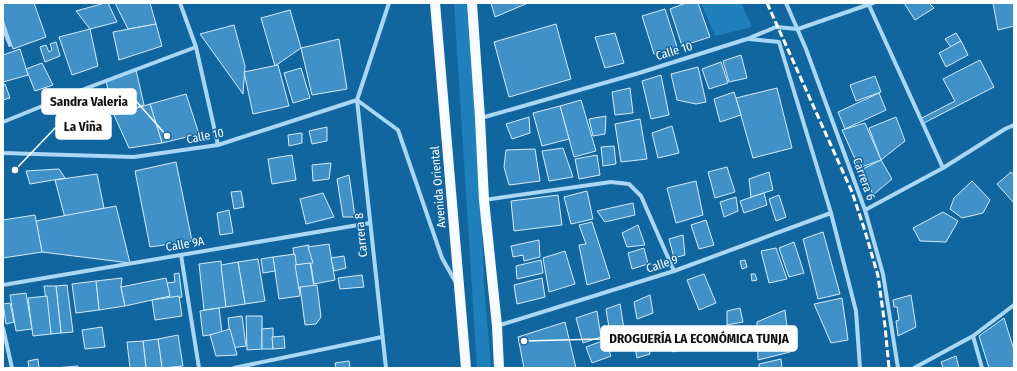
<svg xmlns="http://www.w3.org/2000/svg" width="1017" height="371" font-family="'Fira Sans Condensed',sans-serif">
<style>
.green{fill:#2080bc}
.building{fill:#3f91c7;stroke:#d2edfe}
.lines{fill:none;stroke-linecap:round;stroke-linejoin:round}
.street{stroke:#a9d7f5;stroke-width:4}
.primary{stroke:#f6fbff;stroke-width:10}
.rail{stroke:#fff;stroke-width:3;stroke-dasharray:7 3;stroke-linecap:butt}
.labels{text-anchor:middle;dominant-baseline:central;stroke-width:3;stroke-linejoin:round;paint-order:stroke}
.street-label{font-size:12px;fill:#fff;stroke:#12669f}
.leader{fill:none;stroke:#fff;stroke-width:1.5}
.callout-dot{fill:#fff;stroke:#12669f;stroke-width:1.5}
.callout{fill:#fff;stroke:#fff;stroke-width:1.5}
.callout-label{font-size:13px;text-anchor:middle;font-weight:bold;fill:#111}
</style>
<rect width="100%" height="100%" fill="#12669f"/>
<!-- green -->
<g class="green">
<polygon points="454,3 470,3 477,105 484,283 491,368 477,368"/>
<polygon points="701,3 741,3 752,27 715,36"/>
</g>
<!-- building -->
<g class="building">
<polygon points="3,3 34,3 46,37 13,49 3,20"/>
<polygon points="105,3 108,3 117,22 90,29 76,11"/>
<polygon points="115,3 150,3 156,24 128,29"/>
<polygon points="491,3 528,3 495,17"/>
<polygon points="686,3 698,3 710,37 682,46 670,9"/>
<polygon points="904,3 929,3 934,8 915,20"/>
<polygon points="993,3 1014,3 1014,26 998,30"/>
<polygon points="665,9 677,47 654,54 642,16"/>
<polygon points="290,10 301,48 275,66 261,18"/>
<polygon points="156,24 162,46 119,60 113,32"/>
<polygon points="556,24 571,79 509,97 494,42"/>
<polygon points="234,25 245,66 243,94 200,34"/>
<polygon points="90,29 98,66 72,75 59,37"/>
<polygon points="615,33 624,63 605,68 595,37"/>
<polygon points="956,33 961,41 951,47 945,39"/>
<polygon points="339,39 347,89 312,95 301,48"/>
<polygon points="961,41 968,55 946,67 939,53"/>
<polygon points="56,42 60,56 45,62 40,47 46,45 49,52 52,50 50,44"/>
<polygon points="20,49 28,75 3,82 3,55"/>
<polygon points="741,55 747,78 729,82 723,61"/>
<polygon points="980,60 994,87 922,124 920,119 955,101 943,79"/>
<polygon points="721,62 728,83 709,89 702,69"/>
<polygon points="42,63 53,85 35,91 26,69"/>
<polygon points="278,65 289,106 253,114 244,72"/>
<polygon points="698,67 706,102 696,104 677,100 671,74"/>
<polygon points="301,68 310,98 293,103 284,73"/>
<polygon points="136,70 144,105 114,115 106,81"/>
<polygon points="661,75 669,115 651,119 642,81"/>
<polygon points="875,76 881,92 856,101 850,85"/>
<polygon points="5,84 10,98 3,100 3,85"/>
<polygon points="630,88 633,113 615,115 612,92"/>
<polygon points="777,88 792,148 753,158 736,98"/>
<polygon points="734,92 741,115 720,122 714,99"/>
<polygon points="879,93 886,110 845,129 838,112"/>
<polygon points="186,94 199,134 162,143 150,104"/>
<polygon points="581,100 596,151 574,157 560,106"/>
<polygon points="150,104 162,143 129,148 114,115"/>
<polygon points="560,106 569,139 542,146 533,113"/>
<polygon points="606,116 605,134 593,136 589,119"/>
<polygon points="529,117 530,133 512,139 506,124"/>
<polygon points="896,117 905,141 881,160 869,128"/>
<polygon points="640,119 647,159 621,162 615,124"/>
<polygon points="865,123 881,160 859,168 842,130"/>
<polygon points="672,126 679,153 658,158 652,133"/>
<polygon points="327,127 327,141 312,144 309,131"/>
<polygon points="302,133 302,143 289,146 288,135"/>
<polygon points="614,146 616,164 603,166 601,147"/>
<polygon points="563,148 573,177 549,181 542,151"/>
<polygon points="535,149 540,181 509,185 504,167 506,150"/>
<polygon points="292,155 296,180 272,184 268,159"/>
<polygon points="597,155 600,175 579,179 575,159"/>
<polygon points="881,160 892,179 873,195 863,169"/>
<polygon points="176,162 192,241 150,247 135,171"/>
<polygon points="331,163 329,179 313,181 312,165"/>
<polygon points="727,167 735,192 715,198 708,172"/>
<polygon points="59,169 65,178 30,184 26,171"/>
<polygon points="769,172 773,190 751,197 749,179"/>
<polygon points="1011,172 1014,176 1014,203 997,184"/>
<polygon points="97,174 104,208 65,218 55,180"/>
<polygon points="349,175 355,217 343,217 337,179"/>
<polygon points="696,181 703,215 676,223 667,188"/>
<polygon points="972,181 990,200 983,213 962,218 950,209 954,198"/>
<polygon points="241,191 244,207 234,209 231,192"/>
<polygon points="587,191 593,219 571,224 564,197"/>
<polygon points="323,193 334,217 306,224 300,199"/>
<polygon points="764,193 767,205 744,213 740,201"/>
<polygon points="558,195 562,225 514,231 511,201"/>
<polygon points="779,195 786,217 776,221 769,199"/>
<polygon points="736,197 738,211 724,217 720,202"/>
<polygon points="633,203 635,215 605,222 597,211"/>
<polygon points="116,206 130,263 42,252 36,221"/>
<polygon points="229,210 233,233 220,235 217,213"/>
<polygon points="943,212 958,221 946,242 920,241 913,228"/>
<polygon points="35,215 42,252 3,258 3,220"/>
<polygon points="706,220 714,245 699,249 691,225"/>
<polygon points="592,222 610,278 587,285 579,245 586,244 579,225"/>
<polygon points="638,225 645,245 627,247 622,233"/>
<polygon points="823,232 840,294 818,299 803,239"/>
<polygon points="683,235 685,255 674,258 669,239"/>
<polygon points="539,240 540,257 524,261 523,255 513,257 511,246"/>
<polygon points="794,242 804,273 789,277 779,248"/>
<polygon points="329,244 335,280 314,284 308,247"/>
<polygon points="309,245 308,247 313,263 295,265 293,248"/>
<polygon points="644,248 648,264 632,269 628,253"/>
<polygon points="776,248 787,279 769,283 761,251"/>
<polygon points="565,251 575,284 549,292 543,258"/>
<polygon points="295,254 300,296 279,299 273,257"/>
<polygon points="344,256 346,268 334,271 331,258"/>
<polygon points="273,257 275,271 263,273 261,259"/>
<polygon points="258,259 265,301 245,304 238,262"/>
<polygon points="541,260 543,273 517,279 516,266"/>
<polygon points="745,260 747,267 742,269 740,261"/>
<polygon points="221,261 226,307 204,310 199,264"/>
<polygon points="238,262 245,304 226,307 221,265"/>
<polygon points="310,263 314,287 300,287 299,289 295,265"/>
<polygon points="179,273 182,297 169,299 167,283 175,282 174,274"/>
<polygon points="704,274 716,303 699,310 687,280"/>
<polygon points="751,274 755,274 757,280 752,281"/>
<polygon points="362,275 364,287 340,289 338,278"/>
<polygon points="122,278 121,287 125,306 99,310 96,281"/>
<polygon points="166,278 170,296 125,306 121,287"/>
<polygon points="542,278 545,297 517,304 514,285"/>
<polygon points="96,281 99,310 76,313 72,284"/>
<polygon points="67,285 73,332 61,333 56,286"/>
<polygon points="317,285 321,317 316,324 305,325 300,287"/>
<polygon points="44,286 56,286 61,333 51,334"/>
<polygon points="26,293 32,329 16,331 10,295"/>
<polygon points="650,295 653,313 637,319 634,302"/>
<polygon points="911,295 916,327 898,336 896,321 899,320 897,307 894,307 893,300"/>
<polygon points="47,296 51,334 33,336 28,298"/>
<polygon points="179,296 182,316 155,320 152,300"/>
<polygon points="842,298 848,340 831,343 814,304"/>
<polygon points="10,303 14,322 6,324 3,304"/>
<polygon points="620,304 624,329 610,334 606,309"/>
<polygon points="219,308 222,333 203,336 200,311"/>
<polygon points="740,308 743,322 727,325 727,311"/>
<polygon points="785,310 790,352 758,360 757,322"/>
<polygon points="597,311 601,337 583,343 576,318"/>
<polygon points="242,316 246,346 231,348 228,318"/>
<polygon points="246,316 262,316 262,349 247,350"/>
<polygon points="1004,318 1014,350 1014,368 989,368 979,336"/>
<polygon points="565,322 576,368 524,368 518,337"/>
<polygon points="102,327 105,347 85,349 82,330"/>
<polygon points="273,328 273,349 262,349 262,329"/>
<polygon points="230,329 237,355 216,356 210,335"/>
<polygon points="689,329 694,346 673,352 669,339 673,334"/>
<polygon points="178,335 183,366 162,368 158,339"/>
<polygon points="284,336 285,348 273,349 272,337"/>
<polygon points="158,339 162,368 146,368 143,341"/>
<polygon points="605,340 611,356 592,363 586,347"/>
<polygon points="143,341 146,368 130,368 127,342"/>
<polygon points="634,342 648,342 650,354 637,358"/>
<polygon points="956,356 959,368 943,368 941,362"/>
<polygon points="38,359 39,368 29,368 28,361"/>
<polygon points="781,359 782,368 759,368 759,364"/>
<polygon points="349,361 350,368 336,368 335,363"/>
<polygon points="78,366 78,368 55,368"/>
</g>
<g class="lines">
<!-- street -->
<g class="street">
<polyline points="180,3 196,47 218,145"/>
<polyline points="786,3 806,49 865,210 883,274 898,368"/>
<polyline points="868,3 943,168"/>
<polyline points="3,27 10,45"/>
<polyline points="749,39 779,42 831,213 856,311 860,368"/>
<polyline points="357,100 398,130 442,258 455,281"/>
<polyline points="481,118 639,73 747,39 776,27 798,29 873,3"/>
<polyline points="3,122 87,88 196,47"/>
<polyline points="3,153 134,157 218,145 357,100"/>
<polyline points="484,200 611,182 629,184 641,196 674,271"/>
<polyline points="865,210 943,168 1005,129 1014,125"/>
<polyline points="181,255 199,368"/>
<polyline points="3,285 370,223"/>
<polyline points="497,326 674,271 831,213"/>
<polyline points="3,328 12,368"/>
<polyline points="973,336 982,368"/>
<polyline points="234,368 382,337"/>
<polyline points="386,368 357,100 389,3"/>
<polyline points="914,368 973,336 1014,305"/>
</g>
<!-- primary -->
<g class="primary">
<polyline points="435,3 466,368"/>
<polyline points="472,3 480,118 484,200 497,326 499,368"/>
</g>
<!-- rail -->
<polyline class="rail" points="767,3 852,192 865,231 878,276 885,326 889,368"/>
</g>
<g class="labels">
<!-- street labels -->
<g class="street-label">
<text transform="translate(674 51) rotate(-17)">Calle 10</text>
<text transform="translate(205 136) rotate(-11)">Calle 10</text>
<text transform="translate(864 179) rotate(70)">Carrera 6</text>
<text transform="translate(438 187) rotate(-95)">Avenida Oriental</text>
<text transform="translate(361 235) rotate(-96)">Carrera 8</text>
<text transform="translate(185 244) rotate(-10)">Calle 9A</text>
<text transform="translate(662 264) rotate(-18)">Calle 9</text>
</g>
</g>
<!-- callouts -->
<path class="leader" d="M167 136L136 101M15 170L56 127M524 341L601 339"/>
<g class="callout-dot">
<circle cx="167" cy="136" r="4"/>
<circle cx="15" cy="170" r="4"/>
<circle cx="524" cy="341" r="4"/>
</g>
<g class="callout">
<rect x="42" y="89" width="94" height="25" rx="4"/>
<rect x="56" y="114" width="55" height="25" rx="4"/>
<rect x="601" y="326" width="196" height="25" rx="4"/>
</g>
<g class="callout-label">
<text x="89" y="106">Sandra Valeria</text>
<text x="83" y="131">La Viña</text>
<text x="699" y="343">DROGUERÍA LA ECONÓMICA TUNJA</text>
</g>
<!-- border -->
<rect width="1017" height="371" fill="none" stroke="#ffffff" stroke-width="8"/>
</svg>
